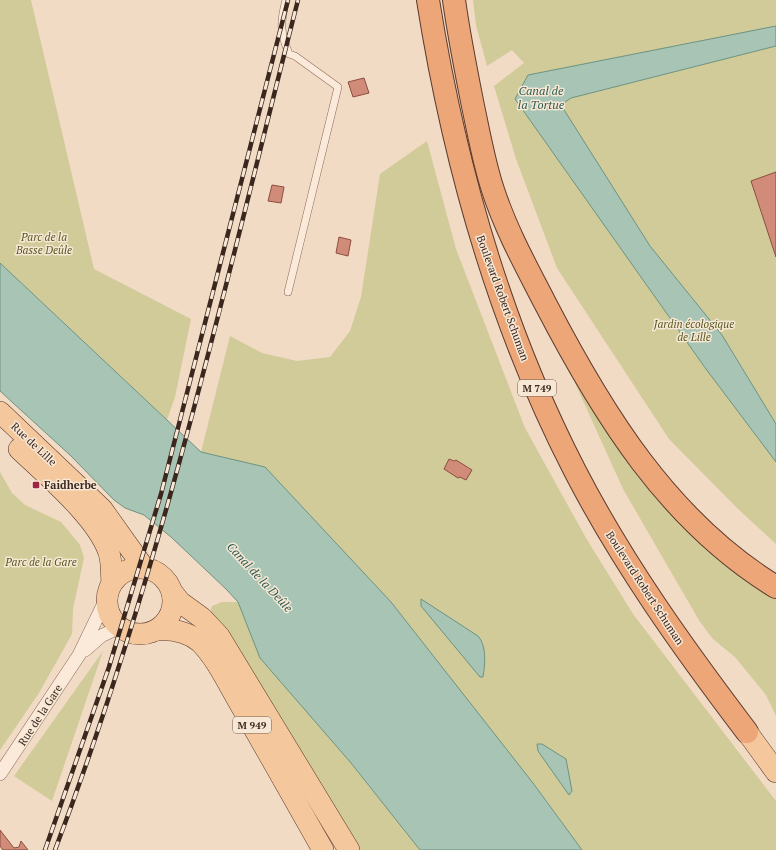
<svg xmlns="http://www.w3.org/2000/svg" width="776" height="850" font-family="'PT Serif',serif">
<style>
.green{fill:#d0cb98}
.water{fill:#a7c4b5;stroke:#6d9382}
.building{fill:#d18c79;stroke:#8d4d3e}
.lines{fill:none;stroke-linecap:round;stroke-linejoin:round}
.service-casing{stroke:#8d6b5a;stroke-width:8}
.minor-casing{stroke:#8d6b5a;stroke-width:14}
.primary-casing{stroke:#5b3a2e;stroke-width:22}
.trunk-casing{stroke:#5b3a2e;stroke-width:24}
.service{stroke:#fbead9;stroke-width:7}
.minor{stroke:#fbead9;stroke-width:13}
.primary{stroke:#f5c79c;stroke-width:21}
.trunk{stroke:#eca677;stroke-width:22}
.rail-casing{stroke:#3c271e;stroke-width:4.5}
.rail{stroke:#f7e7d5;stroke-width:3;stroke-dasharray:9;stroke-linecap:butt}
.poi-dot{fill:#9f2640;stroke:#f7e7d5;stroke-width:1.5}
.labels{text-anchor:middle;dominant-baseline:central;stroke-width:3;stroke-linejoin:round;paint-order:stroke}
.shield{fill:#f7e7d5;stroke:#746155;stroke-width:1}
.shield-label{font-size:10px;font-weight:bold;fill:#3c271e}
.park-label{font-size:11px;font-style:italic;fill:#575a24;stroke:#f7e7d5}
.street-label{font-size:11px;fill:#3c271e;stroke:#f7e7d5}
.poi-label{font-size:11px;font-weight:bold;fill:#3c271e;stroke:#f7e7d5;text-anchor:start}
.water-label{font-size:12px;font-style:italic;fill:#2d5d50;stroke:#f7e7d5}
</style>
<rect width="100%" height="100%" fill="#f1dbc5"/>
<!-- green -->
<g class="green">
<polygon points="0,0 31,0 94,269 191,319 175,397 167,420 0,263"/>
<polygon points="473,0 776,0 776,172 751,181 776,257 776,544 737,508 669,439 557,268 516,159 494,86 524,63 512,50 487,66 476,25"/>
<polygon points="427,141 456,249 525,428 586,538 633,614 776,801 776,850 582,850 533,783 210,455 201,452 230,336 262,353 297,361 330,357 350,331 361,297 380,174"/>
<polygon points="577,381 776,597 776,716 766,695 735,657 713,639 700,622 623,489 575,383"/>
<polygon points="0,472 12,493 25,505 61,522 80,545 84,558 73,609 72,634 39,693 0,750"/>
<polygon points="222,602 238,602 245,617 351,763 420,850 356,850 210,613 212,606"/>
<polygon points="103,651 52,801 14,776"/>
</g>
<!-- water -->
<g class="water">
<polygon points="776,26 776,46 571,98 561,105 650,246 722,335 776,424 776,462 706,369 515,99 528,75"/>
<polygon points="0,263 201,452 265,467 391,602 533,783 582,850 420,850 351,763 260,658 238,602 226,589 171,537 144,515 125,508 114,500 71,456 0,391"/>
<path d="M421 599 478 636C487 646 485 665 483 677H480L421 606Z"/>
<polygon points="537,744 542,744 566,759 572,791 569,795 538,751"/>
</g>
<!-- building -->
<g class="building">
<polygon points="364,78 369,93 353,97 348,82"/>
<polygon points="776,172 776,257 751,181"/>
<polygon points="272,185 284,187 281,203 268,201"/>
<polygon points="339,237 351,240 348,256 336,253"/>
<polygon points="449,459 454,461 456,460 472,470 466,480 460,477 458,478 444,469"/>
<polygon points="0,830 14,848 19,847 21,841 28,850 3,850 0,846"/>
</g>
<g class="lines">
<defs>
<path id="service" d="M286 0C280 23 280 32 289 54L295 56 338 87 288 292"/>
<g id="minor">
<polyline points="85,650 101,636 120,627"/>
<polyline points="0,774 79,655 107,597"/>
</g>
<g id="primary">
<polyline points="0,412 102,509 144,568"/>
<path d="M19 449C45 474 98 518 109 553 112 562 111 573 112 583"/>
<circle cx="140" cy="601" r="33"/>
<polyline points="173,593 180,602 202,618 219,636 349,850"/>
<path d="M157 630C172 629 188 632 200 642 217 659 228 684 240 704 268 752 295 801 323 850"/>
<polyline points="747,732 776,772"/>
</g>
<g id="trunk">
<path d="M428 0C454 163 499 324 575 471 623 564 684 649 747 732"/>
<path d="M454 0C459 36 466 71 473 106 479 134 484 163 493 190 506 230 526 266 545 303 602 413 668 521 776 587"/>
</g>
</defs>
<!-- service casing -->
<use href="#service" class="service-casing"/>
<!-- minor casing -->
<use href="#minor" class="minor-casing"/>
<!-- primary casing -->
<use href="#primary" class="primary-casing"/>
<!-- trunk casing -->
<use href="#trunk" class="trunk-casing"/>
<!-- service -->
<use href="#service" class="service"/>
<!-- minor -->
<use href="#minor" class="minor"/>
<!-- primary -->
<use href="#primary" class="primary"/>
<!-- trunk -->
<use href="#trunk" class="trunk"/>
<defs>
<g id="rail">
<polyline points="45,850 109,667 161,494 288,0"/>
<path d="M55 850C160 574 225 286 298 0"/>
</g>
</defs>
<!-- rail casing -->
<use href="#rail" class="rail-casing"/>
<!-- rail -->
<use href="#rail" class="rail"/>
</g>
<!-- markers -->
<rect class="poi-dot" x="32" y="481" width="8" height="8" rx="2"/>
<g class="labels">
<!-- shield labels -->
<g class="shield">
<rect x="518" y="380" width="38" height="16" rx="3"/>
<rect x="233" y="717" width="38" height="16" rx="3"/>
</g>
<g class="shield-label">
<text x="537" y="388">M 749</text>
<text x="252" y="725">M 949</text>
</g>
<!-- park labels -->
<g class="park-label">
<text x="44" y="237">Parc de la<tspan x="44" dy="13">Basse Deûle</tspan></text>
<text x="694" y="324">Jardin écologique<tspan x="694" dy="13">de Lille</tspan></text>
<text x="41" y="562">Parc de la Gare</text>
</g>
<!-- street labels -->
<g class="street-label">
<text transform="translate(503 298) rotate(70)">Boulevard Robert Schuman</text>
<text transform="translate(34 444) rotate(43)">Rue de Lille</text>
<text transform="translate(645 588) rotate(57)">Boulevard Robert Schuman</text>
<text transform="translate(40 715) rotate(-57)">Rue de la Gare</text>
</g>
<!-- poi labels -->
<g class="poi-label">
<text x="44" y="485">Faidherbe</text>
</g>
<!-- water labels -->
<g class="water-label">
<text x="541" y="90">Canal de<tspan x="541" dy="14">la Tortue</tspan></text>
<text transform="translate(260 577) rotate(47)">Canal de la Deûle</text>
</g>
</g>
</svg>
